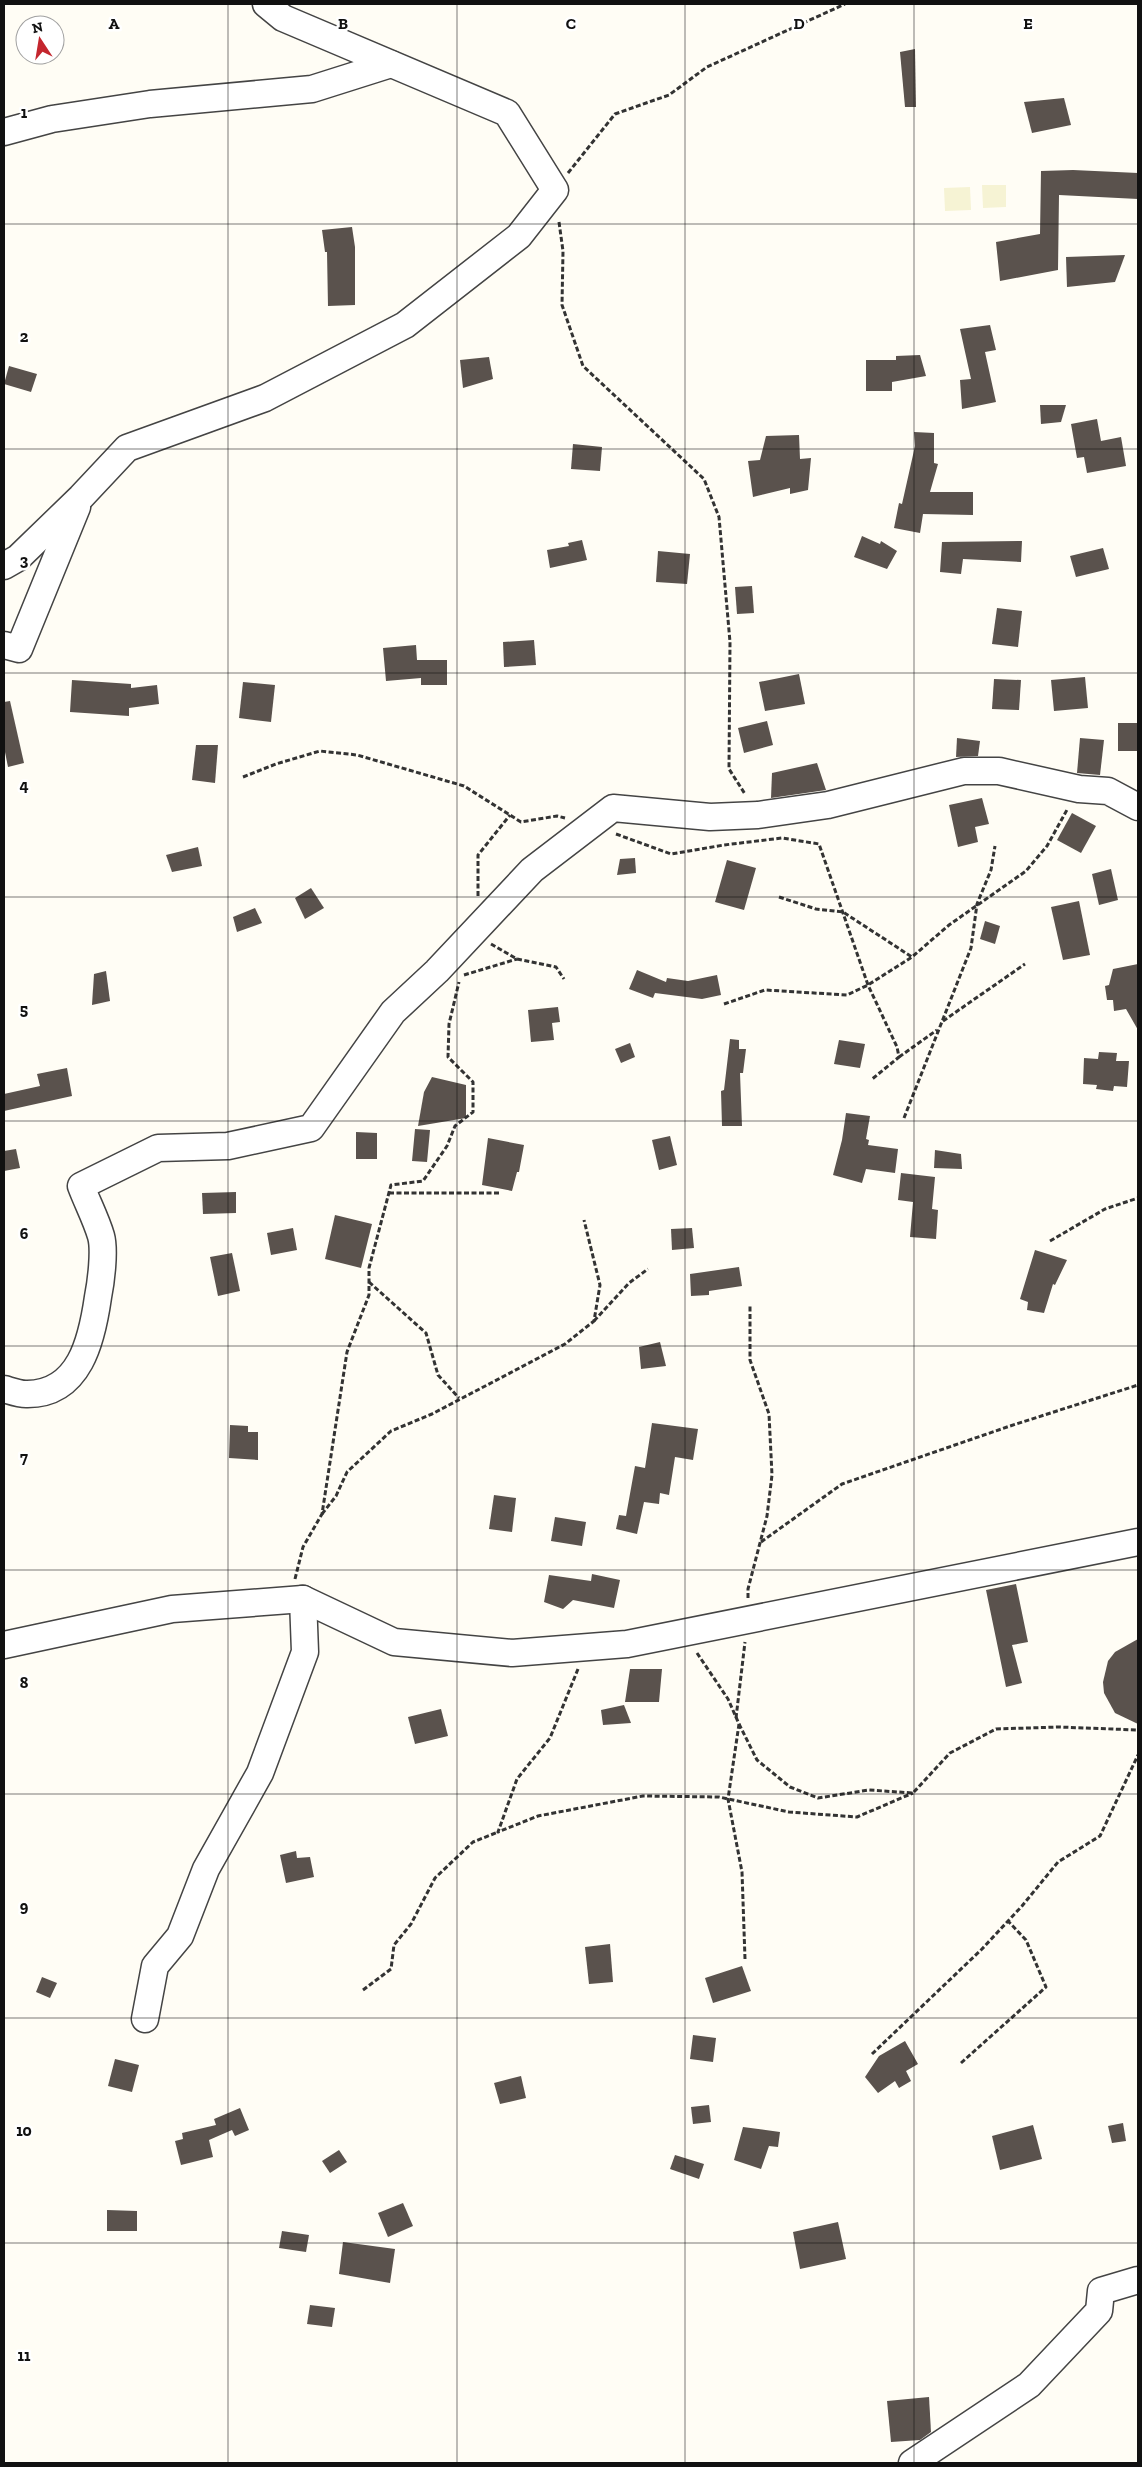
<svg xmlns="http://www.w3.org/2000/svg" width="1142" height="2467" font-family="'Zilla Slab',serif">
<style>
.farmland{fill:#f6f3d4}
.building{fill:#5a524d}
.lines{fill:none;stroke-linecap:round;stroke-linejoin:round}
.minor-casing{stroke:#444;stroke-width:29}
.path{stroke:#333;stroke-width:3;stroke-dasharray:5 2.5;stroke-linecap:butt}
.minor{stroke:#fff;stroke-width:26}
.grid{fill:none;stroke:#111;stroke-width:1;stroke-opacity:0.55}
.grid-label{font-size:16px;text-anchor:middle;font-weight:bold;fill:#111;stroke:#fff;stroke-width:5;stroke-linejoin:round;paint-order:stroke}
</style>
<rect width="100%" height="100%" fill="#fffdf5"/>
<!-- farmland -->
<g class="farmland">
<polygon points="982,185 1006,185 1006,207 983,208"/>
<polygon points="970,187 971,210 945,211 944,188"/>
</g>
<!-- building -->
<g class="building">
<polygon points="915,49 916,107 905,107 900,52"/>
<polygon points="1064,98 1071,125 1032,133 1024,102"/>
<polygon points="1073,170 1138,173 1138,199 1059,195 1058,270 1000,281 996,242 1040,234 1041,171"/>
<polygon points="352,227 355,247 355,305 328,306 327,252 325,252 322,230"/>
<polygon points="1125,255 1115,282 1067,287 1066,257"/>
<polygon points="990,325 996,350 985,352 996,402 962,409 960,380 971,379 960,329"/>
<polygon points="920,355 926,376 892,382 892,391 866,391 866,360 896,360 896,356"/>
<polygon points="489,357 493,379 463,388 460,360"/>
<polygon points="9,366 37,374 31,392 4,384"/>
<polygon points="1040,405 1066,405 1061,422 1041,424"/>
<polygon points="1097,419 1101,441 1121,437 1126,466 1087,473 1084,457 1077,458 1071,424"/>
<polygon points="914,432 934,433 934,463 938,464 930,492 973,492 973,515 923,514 920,533 894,528 899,503 902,504 915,446"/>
<polygon points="799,435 800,459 811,458 808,490 790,494 790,488 753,497 748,461 760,460 766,436"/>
<polygon points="573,444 602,447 600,471 571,469"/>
<polygon points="862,536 880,544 881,541 897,551 887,569 854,557"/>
<polygon points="582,540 587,560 550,568 547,550 569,546 568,543"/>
<polygon points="1022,541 1021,562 963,559 961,574 940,572 942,542"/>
<polygon points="1103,548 1109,569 1076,577 1070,556"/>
<polygon points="658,551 690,554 687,584 656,582"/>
<polygon points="752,586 754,613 737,614 735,587"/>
<polygon points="997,608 1022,611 1018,647 992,644"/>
<polygon points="534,640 536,665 504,667 503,642"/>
<polygon points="416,645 417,660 447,660 447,685 421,685 421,678 386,681 383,648"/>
<polygon points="799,674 805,704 765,711 759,682"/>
<polygon points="1085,677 1088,708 1054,711 1051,680"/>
<polygon points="994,679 1021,680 1019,710 992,709"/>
<polygon points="72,680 131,684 131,688 157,685 159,704 129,708 129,716 70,712"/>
<polygon points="243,682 275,685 271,722 239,718"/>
<polygon points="10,701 24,763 8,767 4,747 4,702"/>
<polygon points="767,721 773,745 744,753 738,728"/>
<rect x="1118" y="723" width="20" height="28"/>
<polygon points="957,738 980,741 978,756 956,757"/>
<polygon points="1080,738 1104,740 1100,775 1077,773"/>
<polygon points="196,745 218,745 215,783 192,780"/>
<polygon points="817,763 826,790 771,798 772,773"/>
<polygon points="982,798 989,824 975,827 978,842 958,847 949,805"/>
<polygon points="1072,813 1096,826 1081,853 1057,840"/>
<polygon points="198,847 202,866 172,872 166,855"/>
<polygon points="635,858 636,873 617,875 620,859"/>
<polygon points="727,860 756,868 744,910 715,902"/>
<polygon points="1111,869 1118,900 1099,905 1092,874"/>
<polygon points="311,888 324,908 305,919 295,898"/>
<polygon points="1079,901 1090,955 1063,960 1051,907"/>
<polygon points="255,908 262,923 237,932 233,917"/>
<polygon points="985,921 1000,926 995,944 980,939"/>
<polygon points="1138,964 1138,1030 1126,1009 1114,1011 1113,1000 1107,1000 1105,986 1109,985 1113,969"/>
<polygon points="637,970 666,982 667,978 688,981 717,975 721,995 702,999 655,993 653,998 629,989"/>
<polygon points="106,971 110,1001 92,1005 94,974"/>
<polygon points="558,1007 560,1022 552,1023 554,1040 531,1042 528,1010"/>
<polygon points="730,1039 739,1040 739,1049 746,1049 743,1073 740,1073 742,1126 722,1126 721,1091 724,1090"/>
<polygon points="839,1040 865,1044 860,1068 834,1064"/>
<polygon points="630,1043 635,1057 621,1063 615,1049"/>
<polygon points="1099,1052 1117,1053 1116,1061 1129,1061 1127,1087 1114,1086 1113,1091 1096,1089 1097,1085 1083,1084 1084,1058 1098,1059"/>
<polygon points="67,1068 72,1096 4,1111 4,1094 40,1086 37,1074"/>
<polygon points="432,1077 466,1085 466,1118 418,1126 424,1092"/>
<polygon points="846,1113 870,1116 866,1139 869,1140 868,1145 898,1149 895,1173 866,1169 862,1183 833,1175 842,1140"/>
<polygon points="415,1129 430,1130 427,1162 412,1161"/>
<polygon points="356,1132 377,1133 377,1159 356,1159"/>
<polygon points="670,1136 677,1165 659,1170 652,1140"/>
<polygon points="488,1138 524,1145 519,1172 517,1172 512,1191 482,1185"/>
<polygon points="16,1149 20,1168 4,1171 4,1151"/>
<polygon points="935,1150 961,1154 962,1169 934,1168"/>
<polygon points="901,1173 935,1177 932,1209 938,1210 936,1239 910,1237 913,1202 898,1200"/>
<polygon points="236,1192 236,1213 203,1214 202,1193"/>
<polygon points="335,1215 372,1224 361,1268 325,1259"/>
<polygon points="293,1228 297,1250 271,1255 267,1233"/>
<polygon points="692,1228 694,1248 672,1250 671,1229"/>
<polygon points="1035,1250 1067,1260 1055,1285 1053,1284 1044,1313 1027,1310 1028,1302 1020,1299"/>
<polygon points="232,1253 240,1291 218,1296 210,1257"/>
<polygon points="739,1267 742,1286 709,1291 709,1295 691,1296 690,1274"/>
<polygon points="660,1342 666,1366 641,1369 639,1347"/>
<polygon points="652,1423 698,1429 693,1460 675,1457 669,1495 660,1493 659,1504 644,1502 637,1534 616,1529 619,1515 626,1516 635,1466 645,1468"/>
<polygon points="230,1425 248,1426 248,1432 258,1432 258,1460 229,1458"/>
<polygon points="494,1495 516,1498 512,1532 489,1529"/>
<polygon points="555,1517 586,1522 582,1546 551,1541"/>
<polygon points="592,1574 620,1580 614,1608 573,1600 563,1609 544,1602 549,1575 591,1581"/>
<polygon points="1016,1584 1028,1642 1012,1645 1022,1683 1006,1687 986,1590"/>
<polygon points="1138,1639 1138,1724 1115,1713 1104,1693 1103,1682 1108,1661 1115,1652"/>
<polygon points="630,1669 662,1669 659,1702 625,1702"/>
<polygon points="624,1705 631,1723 603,1725 601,1710"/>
<polygon points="441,1709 448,1736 415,1744 408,1717"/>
<polygon points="296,1851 297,1858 310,1857 314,1877 286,1883 280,1855"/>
<polygon points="610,1944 613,1982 589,1984 585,1947"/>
<polygon points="742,1966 751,1991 713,2003 705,1978"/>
<polygon points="42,1977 57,1983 50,1998 36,1992"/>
<polygon points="693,2035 716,2038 713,2062 690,2059"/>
<polygon points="905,2041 918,2064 906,2071 911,2081 899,2088 895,2081 878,2093 865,2077 879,2056"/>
<polygon points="115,2059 139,2065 132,2092 108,2086"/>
<polygon points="521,2076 526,2098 500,2104 494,2083"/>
<polygon points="709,2105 711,2122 693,2124 691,2107"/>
<polygon points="240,2108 249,2130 235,2136 232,2130 209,2140 213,2157 181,2165 175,2141 183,2139 182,2133 216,2125 214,2119"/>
<polygon points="1123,2123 1126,2141 1112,2143 1108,2126"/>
<polygon points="1033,2125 1042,2159 1000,2170 992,2136"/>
<polygon points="743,2127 780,2132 778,2147 769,2146 761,2169 734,2160"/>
<polygon points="339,2150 347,2162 330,2173 322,2161"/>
<polygon points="675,2155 704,2164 699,2179 670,2169"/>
<polygon points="403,2203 413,2226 388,2237 378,2213"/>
<polygon points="107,2210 137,2211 137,2231 107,2231"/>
<polygon points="838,2222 846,2259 800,2269 793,2232"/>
<polygon points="282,2231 309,2235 306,2252 279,2248"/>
<polygon points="343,2242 395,2249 390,2283 339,2274"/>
<polygon points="310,2305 335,2308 332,2327 307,2324"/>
<polygon points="929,2397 931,2432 920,2440 891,2442 887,2401"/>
</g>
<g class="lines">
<defs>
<g id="minor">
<polyline points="4,132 52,119 150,104 312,89 391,64"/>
<polyline points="4,566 18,558 81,497 127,448 265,398 405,325 519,236 555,190 507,113 283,18 266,4"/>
<polyline points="4,645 19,649 77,507"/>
<path d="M4 1389C11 1391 19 1394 26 1394 80 1395 92 1339 98 1297 101 1282 105 1250 101 1236 96 1219 87 1202 81 1186L158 1148 228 1146 311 1128 393 1012 437 971 532 870 613 808 710 817 758 815 828 805 964 771H999L1079 789 1108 791 1138 807"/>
<polyline points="4,1645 172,1609 303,1599 394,1642 512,1653 627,1644 1138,1542"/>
<polyline points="145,2019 155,1966 180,1936 206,1869 260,1773 305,1652 303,1599"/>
<polyline points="912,2463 1029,2385 1099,2311 1101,2291 1138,2280"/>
</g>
</defs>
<!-- minor casing -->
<use href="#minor" class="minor-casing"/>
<!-- path -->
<g class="path">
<polyline points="568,173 615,114 669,95 707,67 845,4"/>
<polyline points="559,222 563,251 562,305 583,366 704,479 719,517 730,642 729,769 745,794"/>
<polyline points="243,777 276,764 320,751 357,755 464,786 521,822 557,816 565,818"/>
<polyline points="616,834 671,854 724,845 782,838 819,844 868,985 897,1047 899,1057 871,1080"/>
<polyline points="478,896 478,855 510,815"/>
<polyline points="779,897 816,909 843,912 912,957"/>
<polyline points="491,944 517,959 556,967 564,979"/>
<polyline points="464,975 517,959"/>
<polyline points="724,1004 765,990 847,995 868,985 912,957 949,925 1026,871 1047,846 1068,808"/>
<polyline points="943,1021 1025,964"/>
<polyline points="899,1057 937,1030"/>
<polyline points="904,1118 971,948 977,904 991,870 995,846"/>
<polyline points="389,1193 500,1193"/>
<polyline points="1050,1241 1105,1209 1138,1198"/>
<polyline points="369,1282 426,1333 438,1375 459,1398"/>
<polyline points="594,1321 629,1283 648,1269"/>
<polyline points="322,1514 336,1496 347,1472 391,1431 432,1414 565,1344 594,1321 600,1285 584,1220"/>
<polyline points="761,1542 842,1484 1010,1426 1138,1385"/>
<polyline points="295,1579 303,1547 322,1514 347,1352 369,1295 369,1268 391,1185 423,1181 447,1146 455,1126 473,1112 473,1082 448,1057 449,1024 459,982"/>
<polyline points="748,1598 748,1589 767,1516 772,1475 769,1414 750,1360 750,1304"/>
<polyline points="697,1653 728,1699 739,1724 728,1799 742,1872 745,1959"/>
<polyline points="578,1669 550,1738 517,1779 498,1832 538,1816 643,1796 719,1797 789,1812 857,1817 913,1793"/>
<polyline points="736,1718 745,1642"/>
<polyline points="739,1724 757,1760 790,1787 818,1798 869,1790 913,1793 950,1753 996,1729 1059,1727 1138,1730"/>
<polyline points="363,1990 391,1969 394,1945 411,1924 435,1878 473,1842 498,1832"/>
<polyline points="872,2054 982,1949 1022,1906 1058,1862 1100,1836 1138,1755"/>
<polyline points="961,2063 1046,1987 1026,1940 1008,1921"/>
</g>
<!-- minor -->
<use href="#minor" class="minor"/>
</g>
<!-- grid -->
<path class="grid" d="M228 4V2463M457 4V2463M685 4V2463M914 4V2463M4 224H1138M4 449H1138M4 673H1138M4 897H1138M4 1121H1138M4 1346H1138M4 1570H1138M4 1794H1138M4 2018H1138M4 2243H1138"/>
<g class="grid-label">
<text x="114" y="29">A</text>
<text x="343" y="29">B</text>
<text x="571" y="29">C</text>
<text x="799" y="29">D</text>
<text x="1028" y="29">E</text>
<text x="24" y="118">1</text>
<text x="24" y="342">2</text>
<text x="24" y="566">3</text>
<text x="24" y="791">4</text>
<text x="24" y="1015">5</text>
<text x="24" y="1239">6</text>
<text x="24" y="1463">7</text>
<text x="24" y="1688">8</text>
<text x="24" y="1912">9</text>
<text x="24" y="2136">10</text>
<text x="24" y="2361">11</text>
</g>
<!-- border -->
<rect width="1142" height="2467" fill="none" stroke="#111111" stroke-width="10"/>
<!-- north arrow -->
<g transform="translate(40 40) rotate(348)"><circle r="24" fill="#ffffff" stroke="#a0a0a0"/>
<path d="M0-4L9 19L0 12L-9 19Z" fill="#c4262e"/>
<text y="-8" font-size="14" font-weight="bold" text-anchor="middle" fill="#111111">N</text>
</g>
</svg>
